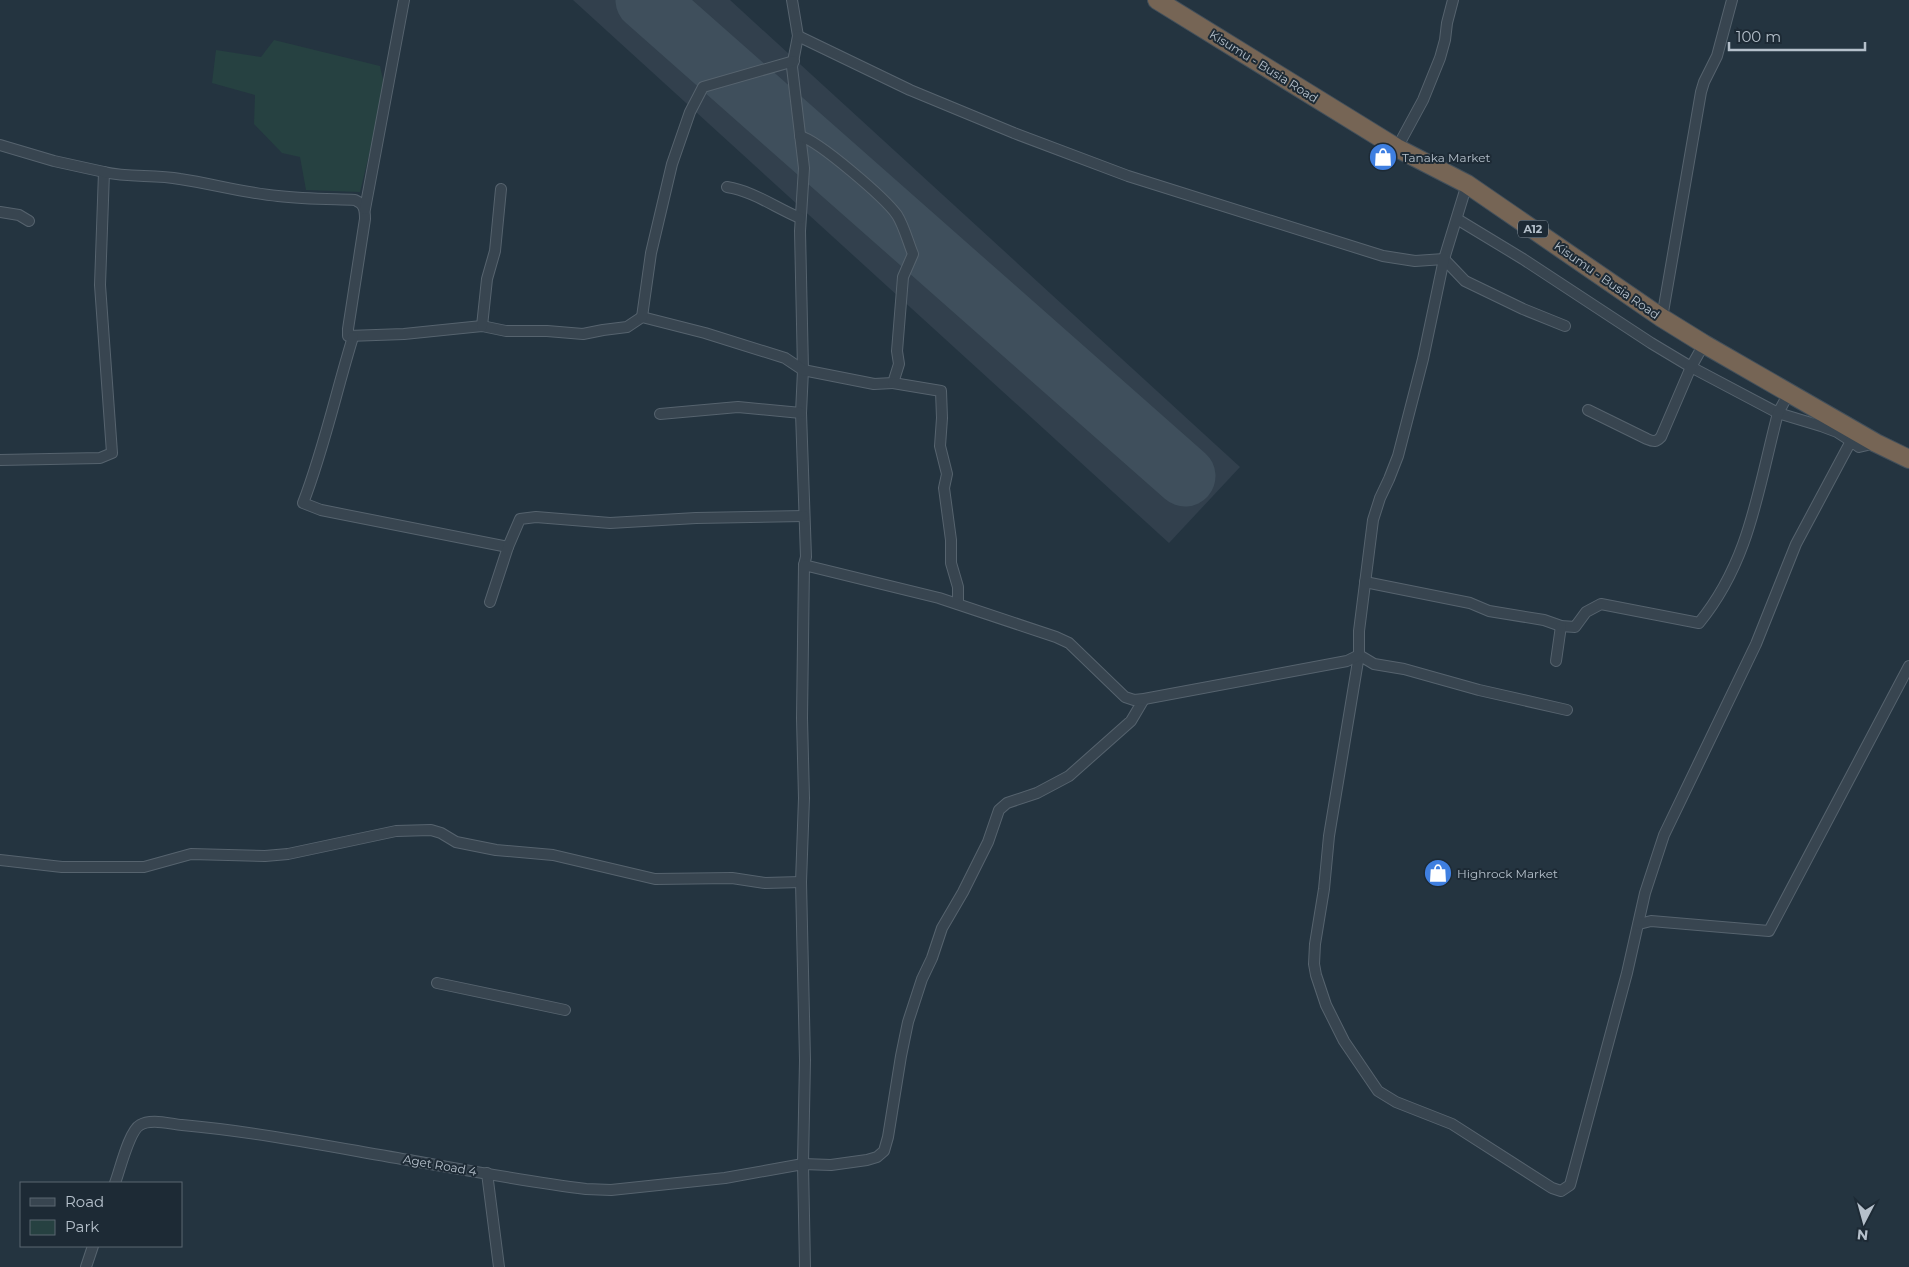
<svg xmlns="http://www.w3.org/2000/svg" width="1909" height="1267" font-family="Montserrat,sans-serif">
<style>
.airport{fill:#32404d}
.green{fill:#264141}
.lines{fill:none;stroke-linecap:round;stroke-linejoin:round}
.runway{stroke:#3f4f5c;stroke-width:61}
.street-casing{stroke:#56636e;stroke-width:12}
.highway-casing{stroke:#43505b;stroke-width:20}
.street{stroke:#384550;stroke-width:10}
.highway{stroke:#766555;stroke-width:18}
.labels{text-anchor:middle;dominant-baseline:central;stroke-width:4;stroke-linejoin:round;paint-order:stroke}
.shield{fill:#1d2a35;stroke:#87939e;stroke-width:1}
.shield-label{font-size:11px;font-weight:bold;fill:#b5c0cb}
.street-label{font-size:12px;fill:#b5c0cb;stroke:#1d2a35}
.poi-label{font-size:12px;fill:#b5c0cb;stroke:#1d2a35;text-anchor:start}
</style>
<rect width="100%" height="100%" fill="#243440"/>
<!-- airport -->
<polygon class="airport" points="573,0 730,0 1240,467 1169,543"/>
<!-- green -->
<polygon class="green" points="274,40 380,66 385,89 360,192 306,190 300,157 282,153 254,124 255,95 212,83 216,50 261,57"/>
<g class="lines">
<!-- runway -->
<polyline class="runway" points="646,0 1185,476"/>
<defs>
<g id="street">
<polyline points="792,0 798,36 792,67 804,168 800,231 803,370 801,413 806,557 804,565"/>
<polyline points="798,36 910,90 1014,133 1128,176 1383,256 1415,261 1444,259 1465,281 1523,309 1565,326"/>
<polyline points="0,145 54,161 104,172 100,285 112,453 100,458 0,460"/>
<polyline points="1397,148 1423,100 1440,58 1445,40 1447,23 1453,0"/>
<path d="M104 172C129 178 155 174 180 179 213 184 245 193 278 196 304 199 330 199 355 200 364 204 365 209 365 219L348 329V336L404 334 482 326 506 331H547L583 334 603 330 627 327 642 317 705 333 785 358 803 370 874 384 893 383 899 364 897 351 903 277 913 254C908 242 904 226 897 215 885 198 819 141 800 136"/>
<path d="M727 187C753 191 776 208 800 218"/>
<polyline points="365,209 404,0"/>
<polyline points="0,212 19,215 29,221"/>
<polyline points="1457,219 1523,259 1651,343 1691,367 1778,413 1821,426 1837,432 1851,441"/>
<polyline points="642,317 651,253 672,164 690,112 703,87 794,61"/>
<polyline points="1662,318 1701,92 1704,82 1717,56 1732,0"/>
<polyline points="482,326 487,279 495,251 501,189"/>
<path d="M353 337C336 392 324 449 303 503L321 510 508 547"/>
<polyline points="893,383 941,391 942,418 940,446 947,474 944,488 951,540 951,563 958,587 958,604"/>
<path d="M1588 410 1647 439C1654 442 1656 442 1661 437L1691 367 1704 344"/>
<polyline points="660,414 738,407 801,413"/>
<path d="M1365 582 1470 603 1489 611 1544 620 1561 626 1575 627 1586 612 1601 604 1699 623C1750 561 1758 489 1778 413L1789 393"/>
<polyline points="490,602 508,547 520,519 536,517 610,523 696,518 804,516"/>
<polyline points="1556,661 1561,626"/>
<polyline points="1567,710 1479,690 1404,669 1374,664 1359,655 1329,836 1324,889 1315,944 1314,964 1316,975 1326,1005 1344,1041 1378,1091 1396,1102 1452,1124 1552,1188 1561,1191 1570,1185 1627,973 1645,893 1664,835 1756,644 1796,544 1851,441 1859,447 1876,443"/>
<polyline points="0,860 62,867 144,867 191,854 265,856 288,854 396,831 431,830 441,833 456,842 496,850 553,855 655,879 732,878 765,883 801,882"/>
<polyline points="1639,924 1651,921 1769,931 1909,666"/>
<polyline points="437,983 565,1010"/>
<polyline points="487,1173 499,1267"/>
<path d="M115 1183C120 1170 129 1131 140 1125 151 1118 170 1124 182 1125 260 1132 337 1148 414 1161 471 1171 529 1182 586 1189L611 1190 725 1178 803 1164 831 1165 867 1160 877 1157 884 1151 888 1137 901 1056 908 1022 922 979 932 958 942 928 963 892 988 842 999 810 1007 803 1037 793 1069 776 1131 721 1144 699"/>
<polyline points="86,1267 93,1246"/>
<polyline points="805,1267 803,1164 805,1060 801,882 804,798 802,718 804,565 939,598 1056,637 1069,643 1125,697 1134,700 1144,699 1347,661 1359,655 1359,631 1373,520 1380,498 1389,479 1398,456 1423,359 1444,259 1467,184"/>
</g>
<polyline id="highway" points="1157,0 1397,148 1467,184 1662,318 1704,344 1876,443 1909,459"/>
</defs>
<!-- street casing -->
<use href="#street" class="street-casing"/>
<!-- highway casing -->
<use href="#highway" class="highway-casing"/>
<!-- street -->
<use href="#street" class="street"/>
<!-- highway -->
<use href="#highway" class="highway"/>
</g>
<!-- icons -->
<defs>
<symbol id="shop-disc" viewBox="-11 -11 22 22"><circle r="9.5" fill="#3f7fe0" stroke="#1d2a35"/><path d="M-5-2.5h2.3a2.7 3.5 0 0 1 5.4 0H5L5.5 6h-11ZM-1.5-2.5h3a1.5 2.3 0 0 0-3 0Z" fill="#fff"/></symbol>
</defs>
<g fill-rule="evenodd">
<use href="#shop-disc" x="1367" y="141" width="32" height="32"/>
<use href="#shop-disc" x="1422" y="857" width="32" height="32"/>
</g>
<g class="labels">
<!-- shield labels -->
<rect class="shield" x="1518" y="220.5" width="30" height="17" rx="4"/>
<g class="shield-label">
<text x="1533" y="229">A12</text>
</g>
<!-- street labels -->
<g class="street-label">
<text transform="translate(1264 66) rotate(32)">Kisumu - Busia Road</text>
<text transform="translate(1607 280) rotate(35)">Kisumu - Busia Road</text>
<text transform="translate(440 1165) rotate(10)">Aget Road 4</text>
</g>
<!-- poi labels -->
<g class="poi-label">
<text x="1402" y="157">Tanaka Market</text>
<text x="1457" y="873">Highrock Market</text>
</g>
</g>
<!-- legend -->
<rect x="20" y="1182" width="162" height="65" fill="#1d2a35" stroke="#5a6671"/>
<rect x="30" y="1198" width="25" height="8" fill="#384550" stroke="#5a6671"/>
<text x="65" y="1207" font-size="15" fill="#b5c0cb">Road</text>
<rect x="30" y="1220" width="25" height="15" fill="#264141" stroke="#5a6671"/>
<text x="65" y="1232" font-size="15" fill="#b5c0cb">Park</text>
<!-- north arrow -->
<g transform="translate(1864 1222) rotate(186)" stroke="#1d2a35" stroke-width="4" paint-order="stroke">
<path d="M0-4L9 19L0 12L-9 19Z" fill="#b5c0cb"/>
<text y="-8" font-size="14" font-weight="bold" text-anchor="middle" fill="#b5c0cb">N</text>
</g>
<!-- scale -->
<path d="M1729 42v8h136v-8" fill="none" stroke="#b5c0cb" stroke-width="2.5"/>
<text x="1736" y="42" font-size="15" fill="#b5c0cb" stroke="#1d2a35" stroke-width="4" paint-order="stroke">100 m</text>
</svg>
